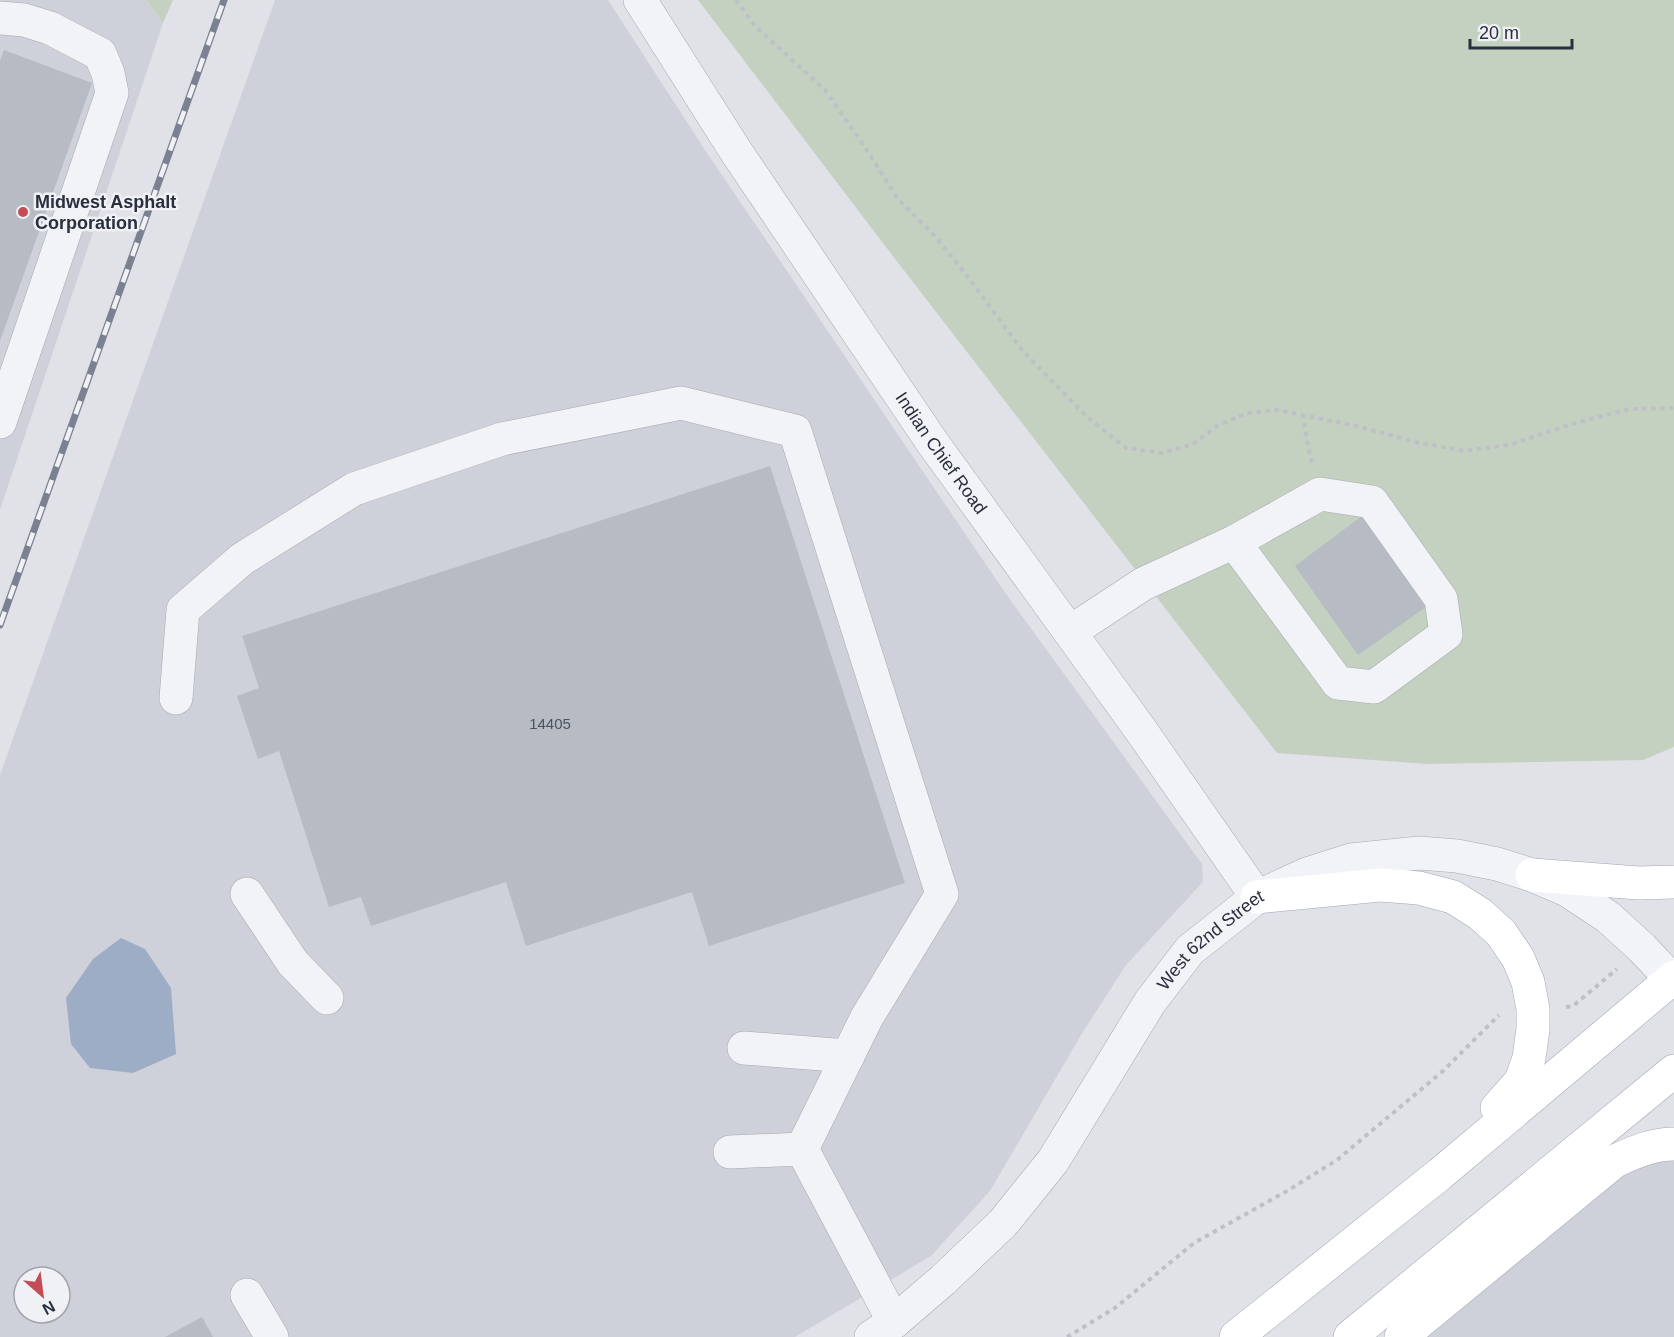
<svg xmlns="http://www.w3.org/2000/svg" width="1674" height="1337" font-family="Helvetica,sans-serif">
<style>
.built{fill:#ced1da;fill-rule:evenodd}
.green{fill:#c4d1c1}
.water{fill:#9dadc6}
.building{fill:#b7bbc4}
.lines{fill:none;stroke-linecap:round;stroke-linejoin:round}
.minor-casing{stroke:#a5a9b2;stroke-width:34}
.major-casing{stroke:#a0a6b3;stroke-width:34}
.path{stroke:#bec0c6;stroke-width:4;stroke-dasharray:4.5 4.5;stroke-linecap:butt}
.minor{stroke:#f2f3f6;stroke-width:33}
.major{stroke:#fff;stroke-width:33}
.rail-casing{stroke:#7a8190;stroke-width:7}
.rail{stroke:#eff1f5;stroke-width:4.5;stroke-dasharray:14;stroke-linecap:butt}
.poi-dot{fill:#c54c55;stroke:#eff1f5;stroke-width:2}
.labels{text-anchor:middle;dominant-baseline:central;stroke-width:5;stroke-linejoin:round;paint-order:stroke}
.number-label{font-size:15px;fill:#4c5260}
.poi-label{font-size:18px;font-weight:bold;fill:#292f3e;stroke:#eff1f5;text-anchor:start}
.street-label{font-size:18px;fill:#292f3e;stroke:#eff1f5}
</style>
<rect width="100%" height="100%" fill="#e0e2e8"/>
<!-- built -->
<g class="built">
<polygon points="0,0 146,0 163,23 0,510"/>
<path d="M275 0H608L705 150 1006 594 1202 864 1203 882 1126 965 1081 1035 990 1191 931 1256 795 1337H0V775ZM24 1277H60V1313H24Z"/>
<polygon points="1674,1159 1674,1337 1422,1337 1621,1170"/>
</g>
<!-- green -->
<g class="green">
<polygon points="146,0 173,0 163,23"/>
<polygon points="698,0 1674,0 1674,747 1643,760 1428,764 1277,753 889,251"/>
</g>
<!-- water -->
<polygon class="water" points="121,938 145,949 171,988 176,1054 133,1073 90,1068 71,1044 66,998 93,959"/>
<!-- building -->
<g class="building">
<polygon points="4,50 92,83 0,341 0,61"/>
<polygon points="770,466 905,883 709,946 692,892 526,946 506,882 371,926 361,897 329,907 279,751 258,759 237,696 259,688 242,636"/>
<polygon points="1362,516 1426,607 1358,655 1295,566"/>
<polygon points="202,1317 213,1337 165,1337"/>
</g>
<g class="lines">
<defs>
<g id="minor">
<path id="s1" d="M640 0 735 150 932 442 1140 729 1257 897"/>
<polyline points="0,18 24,20 50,28 100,54 108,73 112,93 0,422"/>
<polyline points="1070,632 1143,584 1234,542 1320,494 1372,502 1441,599 1446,634 1374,687 1338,683 1234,542"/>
<polyline points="176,698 183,610 242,559 354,489 502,439 681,403 795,431 942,894 867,1017 802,1149 894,1322"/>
<polyline points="247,894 293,963 327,998"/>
<polyline points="744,1048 848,1056"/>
<polyline points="730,1152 802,1149"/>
<polyline points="247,1295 272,1337"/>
<path id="s2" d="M871 1337 894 1322 943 1280 1003 1223 1053 1161 1150 1002 1190 950 1257 897 1307 874 1351 860 1419 853 1457 856 1497 864 1532 875 1567 890 1608 917 1642 948 1674 982"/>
</g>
<g id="major">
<polyline points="1532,875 1639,883 1674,882"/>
<polyline points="1257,897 1380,885 1419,888 1453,897 1480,914 1501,933 1518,958 1528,982 1533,1009 1533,1029 1529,1058 1521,1081 1497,1108"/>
<polyline points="1236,1337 1440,1174 1674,977"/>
<polyline points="1350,1337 1674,1071"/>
<path d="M1401 1337 1615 1161C1635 1152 1652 1144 1674 1144"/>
</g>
</defs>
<!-- minor casing -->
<use href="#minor" class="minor-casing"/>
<!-- major casing -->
<use href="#major" class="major-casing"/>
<!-- path -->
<g class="path">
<polyline points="736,0 755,26 825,90 864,146 898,199 934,235 961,268 1022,350 1087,417 1126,448 1162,453 1193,444 1217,426 1247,413 1278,410 1356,426 1416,442 1465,451 1513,444 1568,425 1629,409 1674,408"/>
<polyline points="1303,414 1306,436 1312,464"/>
<polyline points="1566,1007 1573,1006 1617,969"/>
<polyline points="1067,1337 1115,1308 1194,1243 1287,1191 1337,1160 1443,1071 1499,1015"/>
</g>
<!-- minor -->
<use href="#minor" class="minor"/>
<!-- major -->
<use href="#major" class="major"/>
<defs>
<polyline id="rail" points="0,625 224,0"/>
</defs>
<!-- rail casing -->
<use href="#rail" class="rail-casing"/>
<!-- rail -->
<use href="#rail" class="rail"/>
</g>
<!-- markers -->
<circle class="poi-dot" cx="23" cy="212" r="6"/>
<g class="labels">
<!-- number labels -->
<g class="number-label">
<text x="550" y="723">14405</text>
</g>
<!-- poi labels -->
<g class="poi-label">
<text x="35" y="202">Midwest Asphalt<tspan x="35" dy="21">Corporation</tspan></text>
</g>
<!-- street labels -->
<g class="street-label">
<text stroke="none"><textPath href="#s1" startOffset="544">Indian Chief Road</textPath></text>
<text stroke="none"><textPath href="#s2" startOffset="528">West 62nd Street</textPath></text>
</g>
</g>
<!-- north arrow -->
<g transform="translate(42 1295) rotate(152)"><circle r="28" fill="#eff1f5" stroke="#a0a3ac" stroke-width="1.5"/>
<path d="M0-4.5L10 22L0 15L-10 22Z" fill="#c54c55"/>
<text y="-9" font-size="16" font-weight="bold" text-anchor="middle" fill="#292f3e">N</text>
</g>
<!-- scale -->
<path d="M1470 39v9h102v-9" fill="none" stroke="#292f3e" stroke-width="3"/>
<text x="1479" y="39" font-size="18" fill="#292f3e" stroke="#eff1f5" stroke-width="4.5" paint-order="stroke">20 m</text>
</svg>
